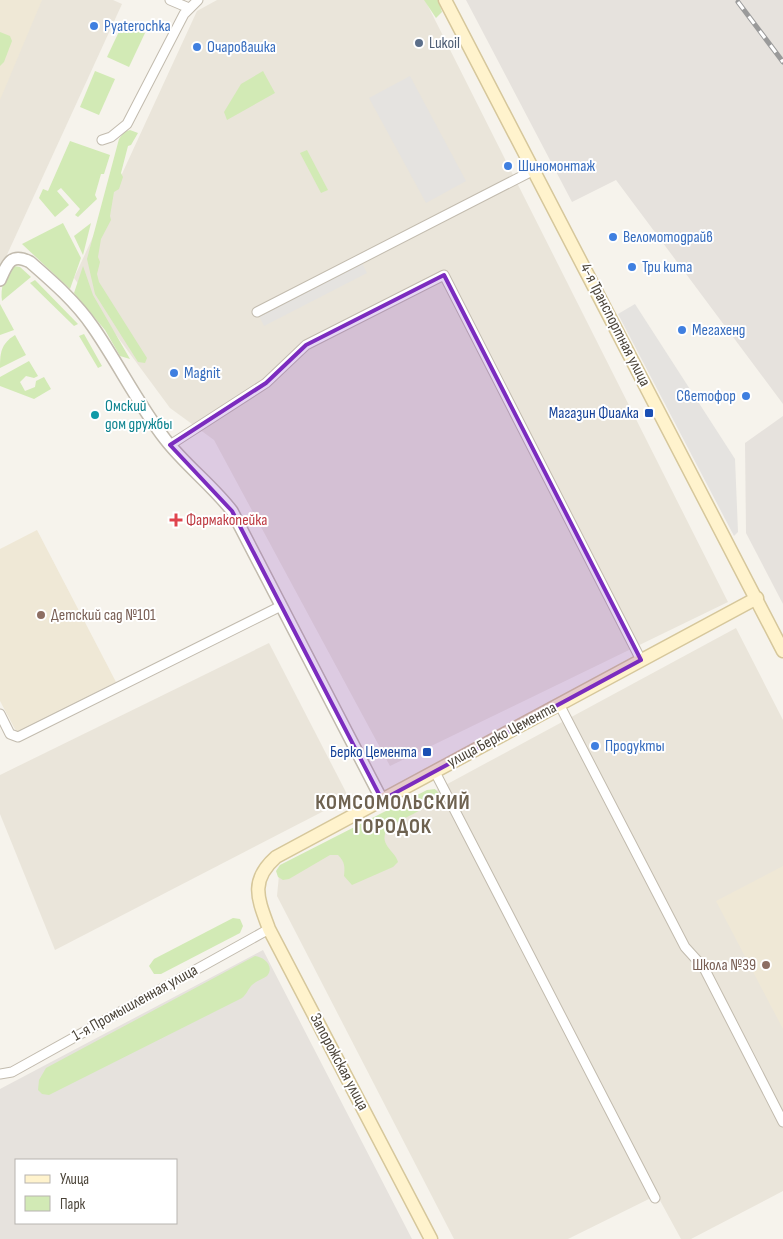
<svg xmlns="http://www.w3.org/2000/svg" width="783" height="1239" font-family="'Sofia Sans Condensed',sans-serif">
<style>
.residential{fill:#eae5da}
.industrial{fill:#e6e2dd;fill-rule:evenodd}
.education{fill:#efe8d6}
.green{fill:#d2eab5}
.parking{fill:#e5e3e0}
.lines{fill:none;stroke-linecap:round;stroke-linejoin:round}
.minor-casing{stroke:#c2bbae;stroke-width:11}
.tertiary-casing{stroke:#c2bbae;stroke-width:14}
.secondary-casing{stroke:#d6c79b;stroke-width:15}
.minor{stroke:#fff;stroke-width:9}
.tertiary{stroke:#fff;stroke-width:11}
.secondary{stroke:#fff3cd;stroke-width:12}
.rail-casing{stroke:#9a9a9a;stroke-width:5}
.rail{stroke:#fff;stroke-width:3;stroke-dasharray:9;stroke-linecap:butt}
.marked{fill:#7b2cbf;fill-opacity:0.2;stroke:#7b2cbf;stroke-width:4;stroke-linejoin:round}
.shop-dot{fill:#3f7fe0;stroke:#fff;stroke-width:2}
.service-dot{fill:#5c6f8a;stroke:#fff;stroke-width:2}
.transit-dot{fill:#1a4fb4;stroke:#fff;stroke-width:2}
.culture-dot{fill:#0f9aa8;stroke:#fff;stroke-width:2}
.health-dot{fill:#e0444e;stroke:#fff;stroke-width:2}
.education-dot{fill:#8d6e63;stroke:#fff;stroke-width:2}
.labels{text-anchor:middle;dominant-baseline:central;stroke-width:4;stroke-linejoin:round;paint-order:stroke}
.shop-label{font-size:16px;fill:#366cbe;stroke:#fff;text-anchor:start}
.service-label{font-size:16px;fill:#4e5e75;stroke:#fff;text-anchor:start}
.street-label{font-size:16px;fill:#4b4439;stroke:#fff}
.culture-label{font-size:16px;fill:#0d838f;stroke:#fff;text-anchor:start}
.transit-label{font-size:16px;fill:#164399;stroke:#fff;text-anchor:end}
.health-label{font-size:16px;fill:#be3a42;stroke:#fff;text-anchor:start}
.education-label{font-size:16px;fill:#785e54;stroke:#fff;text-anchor:start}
.district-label{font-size:21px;font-weight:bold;letter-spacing:1px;fill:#6e6250;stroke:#fff}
</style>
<rect width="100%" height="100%" fill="#f6f3ec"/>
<!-- residential -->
<g class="residential">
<polygon points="0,0 113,0 122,4 0,270"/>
<polygon points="217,0 425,0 728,602 390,766 214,440 170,408 74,278 197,11"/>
<polygon points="736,628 783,720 783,1191 691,1239 681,1239 657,1195 568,1239 454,1239 277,896 279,875"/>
<polygon points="269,643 349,798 55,950 0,814 0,775"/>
</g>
<!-- industrial -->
<g class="industrial">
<polygon points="466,0 783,0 783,404 616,180 572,202"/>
<polygon points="783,416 783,604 746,533 745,443"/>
<path d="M263 950 412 1239H0V1089ZM16 1160H176V1223H16Z"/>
</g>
<!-- education -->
<g class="education">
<polygon points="0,0 42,0 0,100"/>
<polygon points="37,530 116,682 17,733 0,701 0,549"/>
<polygon points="783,866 783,1029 716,901"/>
</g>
<!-- green -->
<g class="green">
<polygon points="424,0 438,0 442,12 436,18"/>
<polygon points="123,23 145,33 129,67 107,57"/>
<polygon points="0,32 10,36 12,41 4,62 0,66"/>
<polygon points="95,71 115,79 99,115 80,107"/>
<polygon points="263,71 275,93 227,120 224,112 241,84"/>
<polygon points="130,130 138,133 131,145 128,146 121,173 123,177 119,189 114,192 110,216 111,220 101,239 98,257 100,262 97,274 99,282 147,358 145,363 138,362 95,294 87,259 119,139 124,132"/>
<polygon points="70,141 110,155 104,174 101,174 95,195 97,199 78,217 75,215 80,209 61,188 57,191 69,205 55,217 39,198 43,189 48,191"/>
<polygon points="307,150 328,190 321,193 300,153"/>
<polygon points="63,223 81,258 70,289 22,244"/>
<polygon points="91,223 83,255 74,236"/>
<path d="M14 266 20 267 31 277 2 301C0 289 4 274 14 266Z"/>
<polygon points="83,266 93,295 130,359 120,356 105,330 74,293"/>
<polygon points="35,280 78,324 74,326 30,283"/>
<polygon points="0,304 14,330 0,335"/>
<polygon points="84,334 102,366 98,368 79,336"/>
<path d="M15 335 26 355 0 368C0 352 1 344 15 335Z"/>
<polygon points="29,361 38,376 34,378 26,376 20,382 25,391 35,387 36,381 44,377 51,389 34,399 0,386 0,377"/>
<path d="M435 789 441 796 438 801 388 827C377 845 395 850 398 862L393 867 352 885 344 876C345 867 345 862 338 855H330L289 879 283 880 278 877 276 871 280 865 427 790Z"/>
<polygon points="233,918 240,919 243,926 240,933 161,974 154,974 149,966 154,959"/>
<path d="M255 956C264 957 275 966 267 976 263 979 256 981 252 985 248 989 247 994 242 998L49 1095 42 1094 38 1090 39 1080 46 1068Z"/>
</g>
<!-- parking -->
<g class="parking">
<polygon points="410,76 466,181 426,203 369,98"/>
<polygon points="360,259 367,273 264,326 257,312"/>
<polygon points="635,304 735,459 738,532 734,536 618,314"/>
</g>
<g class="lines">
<defs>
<g id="minor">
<polyline points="170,0 189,8"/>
<polyline points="102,140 111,137 127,124 184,14 198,0"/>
<polyline points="257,312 534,170"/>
<polyline points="170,445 266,383 306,345 444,275 641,660"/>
<polyline points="559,704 685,947 704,968 783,1122"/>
<polyline points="0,714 10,734 18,737 281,606"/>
<polyline points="435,772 655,1198"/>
<polyline points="0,1074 12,1072 269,929"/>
</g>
<path id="tertiary" d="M0 280C7 264 11 252 30 262 53 282 76 302 93 327 118 363 138 404 165 439 185 465 212 485 232 511L382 800"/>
<g id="secondary">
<polyline points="445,0 783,651"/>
<path d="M431 1239 269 929C258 899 249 881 276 857L757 598"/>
</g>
</defs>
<!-- minor casing -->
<use href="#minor" class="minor-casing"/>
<!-- tertiary casing -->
<use href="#tertiary" class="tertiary-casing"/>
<!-- secondary casing -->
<use href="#secondary" class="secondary-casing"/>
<!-- minor -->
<use href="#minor" class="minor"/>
<!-- tertiary -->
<use href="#tertiary" class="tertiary"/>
<!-- secondary -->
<use href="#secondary" class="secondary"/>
<defs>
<polyline id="rail" points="738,2 783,62"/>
</defs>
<!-- rail casing -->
<use href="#rail" class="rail-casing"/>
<!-- rail -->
<use href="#rail" class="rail"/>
</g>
<!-- marked area -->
<path class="marked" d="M444 275 641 660 382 800 232 511 170 445 266 383 306 345Z"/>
<!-- markers -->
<g class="shop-dot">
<circle cx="94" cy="26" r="5"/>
<circle cx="197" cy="47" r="5"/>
<circle cx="508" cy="166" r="5"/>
<circle cx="613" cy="237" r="5"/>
<circle cx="632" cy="267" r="5"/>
<circle cx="682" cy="330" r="5"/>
<circle cx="174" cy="373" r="5"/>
<circle cx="746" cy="396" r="5"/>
<circle cx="595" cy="746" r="5"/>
</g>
<circle class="service-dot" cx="419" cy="43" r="5"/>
<g class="transit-dot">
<rect x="644" y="408" width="10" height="10" rx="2.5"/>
<rect x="422" y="747" width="10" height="10" rx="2.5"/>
</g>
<circle class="culture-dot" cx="95" cy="415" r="5"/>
<path class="health-dot" d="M173.5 512.5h5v5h5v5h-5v5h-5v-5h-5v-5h5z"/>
<g class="education-dot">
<circle cx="41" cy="615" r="5"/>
<circle cx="766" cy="965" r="5"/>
</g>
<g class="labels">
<!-- shop labels -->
<g class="shop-label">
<text x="104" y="26">Pyaterochka</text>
<text x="207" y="47">Очаровашка</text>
<text x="518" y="166">Шиномонтаж</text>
<text x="623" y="237">Веломотодрайв</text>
<text x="642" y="267">Три кита</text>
<text x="692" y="330">Мегахенд</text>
<text x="184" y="373">Magnit</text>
<text x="736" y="396" text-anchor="end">Светофор</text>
<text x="605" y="746">Продукты</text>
</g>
<!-- service labels -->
<g class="service-label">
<text x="429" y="43">Lukoil</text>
</g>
<!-- street labels -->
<g class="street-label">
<text transform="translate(615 325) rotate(63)">4-я Транспортная улица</text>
<text transform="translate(502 735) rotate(-28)">улица Берко Цемента</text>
<text transform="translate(135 1003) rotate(-29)">1-я Промышленная улица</text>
<text transform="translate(339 1062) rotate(62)">Запорожская улица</text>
</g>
<!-- culture labels -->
<g class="culture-label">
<text x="105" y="406">Омский<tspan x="105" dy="18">дом дружбы</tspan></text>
</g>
<!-- transit labels -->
<g class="transit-label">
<text x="639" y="413">Магазин Фиалка</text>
<text x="417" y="752">Берко Цемента</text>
</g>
<!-- health labels -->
<g class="health-label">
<text x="186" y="520">Фармакопейка</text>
</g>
<!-- education labels -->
<g class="education-label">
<text x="51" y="615">Детский сад №101</text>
<text x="756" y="965" text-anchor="end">Школа №39</text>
</g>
<!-- district labels -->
<g class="district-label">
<text x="393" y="802">КОМСОМОЛЬСКИЙ<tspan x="393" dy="24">ГОРОДОК</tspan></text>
</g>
</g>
<!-- legend -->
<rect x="15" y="1159" width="162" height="65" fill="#ffffff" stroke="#b7b4b0"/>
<rect x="25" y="1175" width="25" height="8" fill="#fff3cd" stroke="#b7b4b0"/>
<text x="60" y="1184" font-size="15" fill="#4b4439">Улица</text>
<rect x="25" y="1196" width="25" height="15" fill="#d2eab5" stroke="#b7b4b0"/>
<text x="60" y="1209" font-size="15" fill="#4b4439">Парк</text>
</svg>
